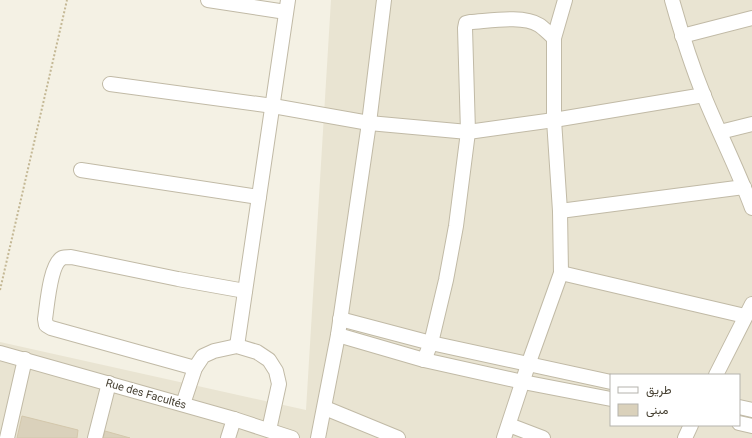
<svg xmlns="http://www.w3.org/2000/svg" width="752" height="438" font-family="Roboto,Vazirmatn,sans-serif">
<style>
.residential{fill:#e9e4d2;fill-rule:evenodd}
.building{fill:#dad1bb;stroke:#d3c7ab}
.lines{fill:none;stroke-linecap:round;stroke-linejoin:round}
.minor-casing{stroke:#c1baa6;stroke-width:16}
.path{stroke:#c4b895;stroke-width:2;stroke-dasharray:2 2;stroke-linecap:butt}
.minor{stroke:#fff;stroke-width:14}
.labels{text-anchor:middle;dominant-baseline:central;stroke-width:4;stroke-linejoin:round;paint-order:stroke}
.street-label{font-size:11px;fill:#474133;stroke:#fff}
</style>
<rect width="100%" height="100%" fill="#f4f1e4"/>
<!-- residential -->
<path class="residential" d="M331 0H752V438H0V342L306 410ZM611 375H739V425H611Z"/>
<!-- building -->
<g class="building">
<polygon points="22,416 78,430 77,438 17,438"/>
<polygon points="105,431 130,438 103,438"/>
</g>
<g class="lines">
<defs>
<g id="minor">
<polyline points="208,0 286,12"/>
<path d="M672 0C681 32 691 64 704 96 719 133 738 170 752 208"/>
<polyline points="682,36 752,18"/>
<polyline points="110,84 273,106 369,123 468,132 554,120 704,95"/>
<polyline points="720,132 752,124"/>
<polyline points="81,170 259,197"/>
<polyline points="560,211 744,187"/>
<polyline points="561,273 745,316"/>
<polyline points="340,319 431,343 611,382"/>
<polyline points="338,335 424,360 523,382 611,399"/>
<polyline points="237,346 288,0"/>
<polyline points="0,353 234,419 292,438"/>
<path d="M424 360 431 343 446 280 456 226 468 132 465 28 466 23 470 22C489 21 523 15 539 25 544 28 549 34 554 38"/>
<path d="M195 368 51 328 46 325 45 319C47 307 50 264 62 258 64 257 68 257 71 257L178 279 245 291"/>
<polyline points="716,375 752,304"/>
<polyline points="183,404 195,368 203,356 214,351 237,346 257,352 269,360 276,371 279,384 269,430"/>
<polyline points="739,407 752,410"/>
<polyline points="325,408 398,438"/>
<polyline points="739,423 752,426"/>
<polyline points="509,425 543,438"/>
<polyline points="7,438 25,359"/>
<polyline points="95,438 109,383"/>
<polyline points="228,438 234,419"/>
<polyline points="318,438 338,335 369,123 384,0"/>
<polyline points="504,438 528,365 561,273 560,211 554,120 554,38 565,0"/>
<polyline points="685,438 691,425"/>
</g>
</defs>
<!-- minor casing -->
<use href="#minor" class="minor-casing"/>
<!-- path -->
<polyline class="path" points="0,290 67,0"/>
<!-- minor -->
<use href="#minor" class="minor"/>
</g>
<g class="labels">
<!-- street labels -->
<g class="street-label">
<text transform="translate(146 394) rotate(16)">Rue des Facultés</text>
</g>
</g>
<!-- legend -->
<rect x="610" y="374" width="130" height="52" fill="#ffffff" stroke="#b5b3ad"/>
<rect x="618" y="387" width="20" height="6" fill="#ffffff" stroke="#b5b3ad"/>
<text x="646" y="394" font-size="12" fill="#474133">طريق</text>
<rect x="618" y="404" width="20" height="12" fill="#dad1bb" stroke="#b5b3ad"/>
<text x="646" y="414" font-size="12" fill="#474133">مبنى</text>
</svg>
